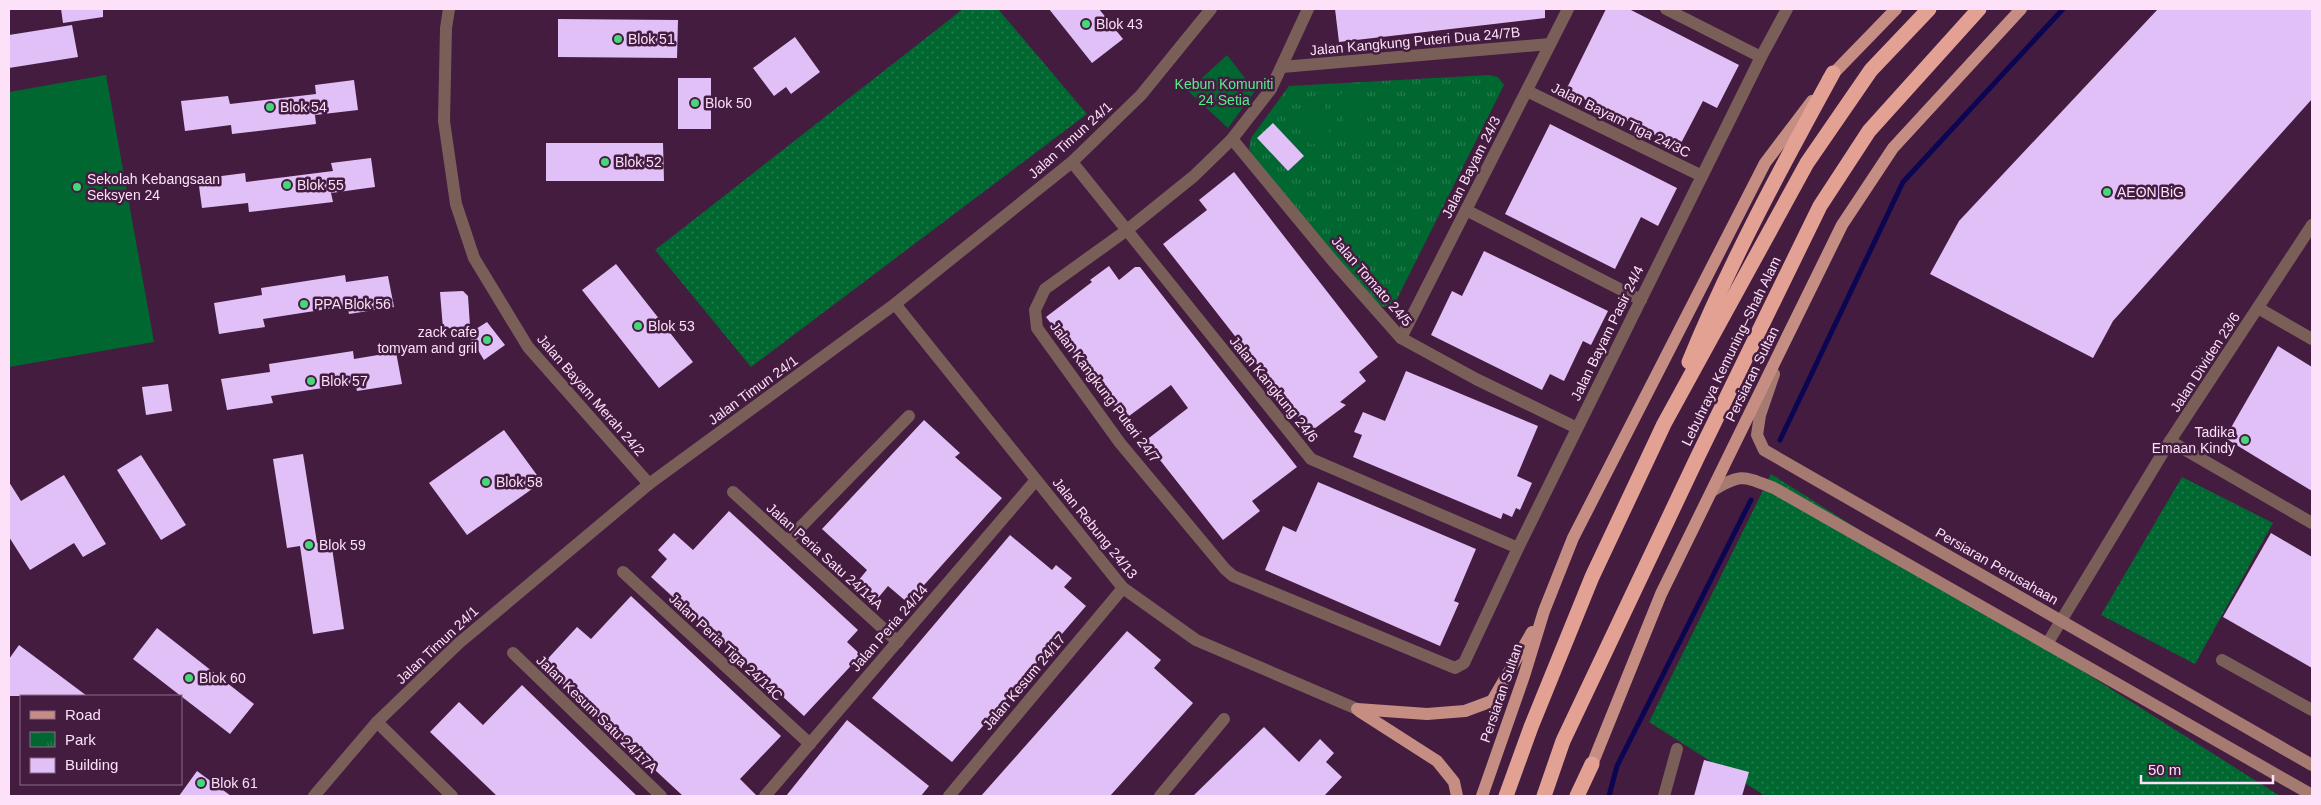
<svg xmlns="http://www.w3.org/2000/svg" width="2321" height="805" font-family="Helvetica,sans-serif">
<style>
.grass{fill:url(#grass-dots)}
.park{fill:url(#park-tufts)}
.garden{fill:#006730}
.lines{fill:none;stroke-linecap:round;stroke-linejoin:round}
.stream{stroke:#0b0552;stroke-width:5}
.building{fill:#e1c0f7}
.minor{stroke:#7a5f59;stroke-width:12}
.tertiary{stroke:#7a5f59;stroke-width:12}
.secondary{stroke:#a57a71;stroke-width:12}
.primary{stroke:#c68e83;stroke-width:12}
.motorway{stroke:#e3a194;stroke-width:15}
.poi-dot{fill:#45d77a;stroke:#441c40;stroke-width:2}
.labels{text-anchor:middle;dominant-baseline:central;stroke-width:5;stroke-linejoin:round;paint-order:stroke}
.poi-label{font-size:14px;fill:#fce1f8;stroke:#441c40;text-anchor:start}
.street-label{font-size:14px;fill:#fce1f8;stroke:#441c40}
.park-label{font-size:14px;fill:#55ee8a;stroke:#441c40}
</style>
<defs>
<pattern id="grass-dots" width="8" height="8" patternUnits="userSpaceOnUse" patternTransform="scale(1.25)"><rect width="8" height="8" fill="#006730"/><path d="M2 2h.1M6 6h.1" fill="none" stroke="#267c4f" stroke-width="1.8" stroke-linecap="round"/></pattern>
<pattern id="park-tufts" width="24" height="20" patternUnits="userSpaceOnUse" patternTransform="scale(1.25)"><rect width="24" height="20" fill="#006730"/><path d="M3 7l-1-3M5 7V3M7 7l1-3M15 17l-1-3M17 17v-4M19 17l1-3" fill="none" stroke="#267c4f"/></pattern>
</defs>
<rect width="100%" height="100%" fill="#441c40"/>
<!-- grass -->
<g class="grass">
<polygon points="963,9 998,9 1087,114 751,367 655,250"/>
<polygon points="1771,474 2280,796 1765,796 1649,722"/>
<polygon points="2182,477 2273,523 2195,664 2101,615"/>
</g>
<!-- park -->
<polygon class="park" points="1489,75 1498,77 1504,85 1395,303 1384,307 1374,303 1254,158 1249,149 1251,138 1289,86"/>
<!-- garden -->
<g class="garden">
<polygon points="1227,55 1255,91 1228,128 1188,91"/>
<polygon points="106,75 154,342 9,367 9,92"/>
<polygon points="1361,90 1370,134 1347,138 1339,94"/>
<polygon points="1323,97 1331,141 1309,145 1301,101"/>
</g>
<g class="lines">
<!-- stream -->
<g class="stream">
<polyline points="1780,440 1903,182 2063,9"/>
<polyline points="1609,796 1617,766 1751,500"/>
</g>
</g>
<!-- building -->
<g class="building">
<polygon points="61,9 103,9 103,17 63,23"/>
<polygon points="1049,9 1099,9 1123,39 1092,63"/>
<polygon points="1335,9 1545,9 1545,18 1339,42"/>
<polygon points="1606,9 1629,9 1739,65 1717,108 1703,101 1679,147 1566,90"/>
<polygon points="2158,9 2312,9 2312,99 2113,321 2093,358 1930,274 1959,221"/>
<polygon points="558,19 678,20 677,58 558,57"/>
<polygon points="72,25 78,57 9,68 9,35"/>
<polygon points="795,37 820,72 791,94 786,87 774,96 753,68"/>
<rect x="678" y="78" width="33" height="51"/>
<polygon points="354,80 358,110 315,115 316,124 232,134 231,125 185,131 181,101 228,96 230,104 316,94 315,85"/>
<polygon points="1273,123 1304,156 1288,171 1257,138"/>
<polygon points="1550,124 1677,188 1658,226 1641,217 1615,269 1505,214"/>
<polygon points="546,143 663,143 664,181 546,181"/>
<polygon points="371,158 375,187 331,193 333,202 249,212 248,203 202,208 198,179 245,173 246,182 333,171 331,163"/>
<polygon points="1234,172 1378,357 1359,372 1366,381 1340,402 1346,405 1310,432 1163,244 1207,210 1199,200"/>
<polygon points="1484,251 1608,311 1591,345 1583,341 1564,381 1550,374 1542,390 1431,335 1452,291 1462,296"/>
<polygon points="616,264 693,362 659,388 582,290"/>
<polygon points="1109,266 1119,280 1135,267 1140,267 1297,467 1252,501 1260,511 1223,540 1145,441 1188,408 1171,385 1125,419 1046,317 1092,282 1090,280"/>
<polygon points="345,275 346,282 388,276 394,307 349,314 347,306 263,319 265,327 219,334 214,303 262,295 261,288"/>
<polygon points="463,291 468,296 470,326 443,329 440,292"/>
<polygon points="487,322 505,345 484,360 468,334"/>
<polygon points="2278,346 2312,367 2312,491 2225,438"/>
<polygon points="353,351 354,359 396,352 402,384 357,391 355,383 271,396 273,403 227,410 221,379 270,372 269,364"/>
<polygon points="1406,371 1538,426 1517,476 1532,483 1520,510 1516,508 1512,517 1503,513 1501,519 1353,457 1362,435 1354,432 1363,412 1385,421"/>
<polygon points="168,384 172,411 146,415 142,387"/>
<polygon points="924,420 960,453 955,457 1002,498 908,603 888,586 878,598 858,581 867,570 822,529"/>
<polygon points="504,430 542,482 467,535 429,483"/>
<polygon points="303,454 317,543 331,541 344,629 313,634 300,546 287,548 273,459"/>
<polygon points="141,455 186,525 161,540 117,470"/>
<polygon points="64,475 106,544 83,557 74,543 30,570 9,537 9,482 21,501"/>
<polygon points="1318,482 1476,549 1454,601 1459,603 1440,646 1265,570 1283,526 1296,532"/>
<polygon points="729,511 858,630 847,642 861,655 804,716 651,577 667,559 658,550 674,533 693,550"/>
<polygon points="2271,533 2312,557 2312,668 2223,617"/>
<polygon points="1010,535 1052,570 1056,565 1072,578 1064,587 1086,606 952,762 872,698"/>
<polygon points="631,596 781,736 740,779 757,796 683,796 542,665 577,627 591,639"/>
<polygon points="157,628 254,704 230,734 133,659"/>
<polygon points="1127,631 1161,660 1154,668 1193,703 1136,767 1110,796 981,796"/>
<polygon points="19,645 87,696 9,696 9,659"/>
<polygon points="522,685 591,752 637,796 497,796 430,732 459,702 483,725"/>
<polygon points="847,720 929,786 921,796 786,796"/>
<polygon points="1264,727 1299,762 1320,739 1334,753 1326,762 1342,777 1324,796 1193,796"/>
<polygon points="1704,760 1749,772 1742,796 1694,796"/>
<polygon points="197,771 231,796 179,796"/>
</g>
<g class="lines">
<!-- minor -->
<g class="minor">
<polyline points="449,9 446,28 444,121 456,204 474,258 528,347 649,484"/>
<polyline points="1308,9 1271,89 1232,139 1194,176 1127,230 1045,289 1035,310 1037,328 1120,443 1225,569 1233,576 1455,668 1464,663 1518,548 1761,57 1787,9"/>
<polyline points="1666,9 1761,57"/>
<polyline points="1282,67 1550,44"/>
<polyline points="1527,91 1702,176"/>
<polyline points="1232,139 1332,260 1401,338 1476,379 1577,428"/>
<polyline points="1072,162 1311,459 1518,548"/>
<polyline points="1466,210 1641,300"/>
<polyline points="2258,308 2312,339"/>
<polyline points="1401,338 1568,9"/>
<polyline points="2170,441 2312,523"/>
<polyline points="733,492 898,642"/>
<polyline points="787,541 909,416"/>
<polyline points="623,572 810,744"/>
<polyline points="513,653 661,796"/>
<polyline points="2222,660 2312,710"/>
<polyline points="377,722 452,796"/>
<polyline points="765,796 1036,480"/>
<polyline points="949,796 1123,588"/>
<polyline points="1160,796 1224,719"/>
<polyline points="1664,796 1677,749"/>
</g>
<!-- tertiary -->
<g class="tertiary">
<polyline points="895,304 1123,588 1196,640 1357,709"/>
<polyline points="2047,644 2170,441 2312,225"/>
<polyline points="314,796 377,722 459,643 649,484 895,304 1072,162 1141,95 1211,9"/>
</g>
<!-- secondary -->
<g class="secondary">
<polyline points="1774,374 1760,415 1757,435 1764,450 2312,765"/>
<path d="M1712 491C1741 473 1743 476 1774 488L2312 795"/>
</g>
<!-- primary -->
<g class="primary">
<polyline points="1828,79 1896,9"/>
<polyline points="1357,709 1427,714 1465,711 1492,701 1532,632"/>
<polyline points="1359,711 1437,761 1454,782 1457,796"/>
<polyline points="1589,772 1661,594 1842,225 1893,148 2021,9"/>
<polyline points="1482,796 1524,676 1544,611 1573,538 1765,163 1812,101"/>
</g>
<!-- motorway -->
<g class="motorway">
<path d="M1689 362C1730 262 1781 168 1833 73"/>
<polyline points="1506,796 1531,727 1592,577 1664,424 1807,163 1871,70 1929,9"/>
<polyline points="1544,796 1563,741 1698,456 1820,206 1869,131 1979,9"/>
<polyline points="1577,796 1592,764"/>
</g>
</g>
<!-- markers -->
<g class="poi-dot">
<circle cx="1086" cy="24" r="5"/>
<circle cx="618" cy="39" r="5"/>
<circle cx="695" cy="103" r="5"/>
<circle cx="270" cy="107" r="5"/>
<circle cx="605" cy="162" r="5"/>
<circle cx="287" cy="185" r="5"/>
<circle cx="77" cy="187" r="5"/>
<circle cx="2107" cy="192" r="5"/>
<circle cx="304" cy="304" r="5"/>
<circle cx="638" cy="326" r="5"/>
<circle cx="487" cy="340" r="5"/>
<circle cx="311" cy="381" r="5"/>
<circle cx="2245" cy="440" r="5"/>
<circle cx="486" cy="482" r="5"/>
<circle cx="309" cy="545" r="5"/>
<circle cx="189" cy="678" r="5"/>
<circle cx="201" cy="783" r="5"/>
</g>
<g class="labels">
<!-- poi labels -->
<g class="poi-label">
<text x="1096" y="24">Blok 43</text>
<text x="628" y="39">Blok 51</text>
<text x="705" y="103">Blok 50</text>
<text x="280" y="107">Blok 54</text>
<text x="615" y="162">Blok 52</text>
<text x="87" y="179">Sekolah Kebangsaan<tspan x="87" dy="16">Seksyen 24</tspan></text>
<text x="297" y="185">Blok 55</text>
<text x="2117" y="192">AEON BiG</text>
<text x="314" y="304">PPA Blok 56</text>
<text x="648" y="326">Blok 53</text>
<text x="477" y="332" text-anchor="end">zack cafe<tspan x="477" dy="16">tomyam and gril</tspan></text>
<text x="321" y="381">Blok 57</text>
<text x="2235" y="432" text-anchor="end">Tadika<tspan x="2235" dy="16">Emaan Kindy</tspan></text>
<text x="496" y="482">Blok 58</text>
<text x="319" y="545">Blok 59</text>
<text x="199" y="678">Blok 60</text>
<text x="211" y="783">Blok 61</text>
</g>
<!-- street labels -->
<g class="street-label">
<text transform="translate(1415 41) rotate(-5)">Jalan Kangkung Puteri Dua 24/7B</text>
<text transform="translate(1621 120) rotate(26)">Jalan Bayam Tiga 24/3C</text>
<text transform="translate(1070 140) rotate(-42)">Jalan Timun 24/1</text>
<text transform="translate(1471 167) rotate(-63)">Jalan Bayam 24/3</text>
<text transform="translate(1372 281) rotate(49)">Jalan Tomato 24/5</text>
<text transform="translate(1607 333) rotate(-64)">Jalan Bayam Pasir 24/4</text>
<text transform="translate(1731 351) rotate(-64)">Lebuhraya Kemuning–Shah Alam</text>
<text transform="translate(2205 362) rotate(-57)">Jalan Dividen 23/6</text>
<text transform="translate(1752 374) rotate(-64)">Persiaran Sultan</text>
<text transform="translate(1274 389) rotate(51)">Jalan Kangkung 24/6</text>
<text transform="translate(753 390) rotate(-36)">Jalan Timun 24/1</text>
<text transform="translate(1105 392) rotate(53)">Jalan Kangkung Puteri 24/7</text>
<text transform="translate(591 395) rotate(49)">Jalan Bayam Merah 24/2</text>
<text transform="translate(1095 528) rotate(51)">Jalan Rebung 24/13</text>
<text transform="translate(825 556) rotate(42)">Jalan Peria Satu 24/14A</text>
<text transform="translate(1997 566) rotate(30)">Persiaran Perusahaan</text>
<text transform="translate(889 628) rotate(-49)">Jalan Peria 24/14</text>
<text transform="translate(437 645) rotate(-43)">Jalan Timun 24/1</text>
<text transform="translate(726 647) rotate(43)">Jalan Peria Tiga 24/14C</text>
<text transform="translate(1024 682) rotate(-50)">Jalan Kesum 24/17</text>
<text transform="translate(1501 693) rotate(-71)">Persiaran Sultan</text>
<text transform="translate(597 714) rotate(44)">Jalan Kesum Satu 24/17A</text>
</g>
<!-- park labels -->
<g class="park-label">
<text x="1224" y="84">Kebun Komuniti<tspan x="1224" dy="16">24 Setia</tspan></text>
</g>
</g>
<!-- border -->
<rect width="2321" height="805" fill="none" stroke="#fce1f8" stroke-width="20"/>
<!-- legend -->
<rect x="20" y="695" width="162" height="90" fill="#441c40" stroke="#8e6b8a"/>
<rect x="30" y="711" width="25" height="8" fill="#c68e83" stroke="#8e6b8a"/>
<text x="65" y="720" font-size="15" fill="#fce1f8">Road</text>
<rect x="30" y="732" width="25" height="15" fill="url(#park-tufts)" stroke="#8e6b8a"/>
<text x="65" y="745" font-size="15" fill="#fce1f8">Park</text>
<rect x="30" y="758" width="25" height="15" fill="#e1c0f7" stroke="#8e6b8a"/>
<text x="65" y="770" font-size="15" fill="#fce1f8">Building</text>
<!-- scale -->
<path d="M2141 775v8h132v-8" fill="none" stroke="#fce1f8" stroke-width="2.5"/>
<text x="2148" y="775" font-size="15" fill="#fce1f8" stroke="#441c40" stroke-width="4" paint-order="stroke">50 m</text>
</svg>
